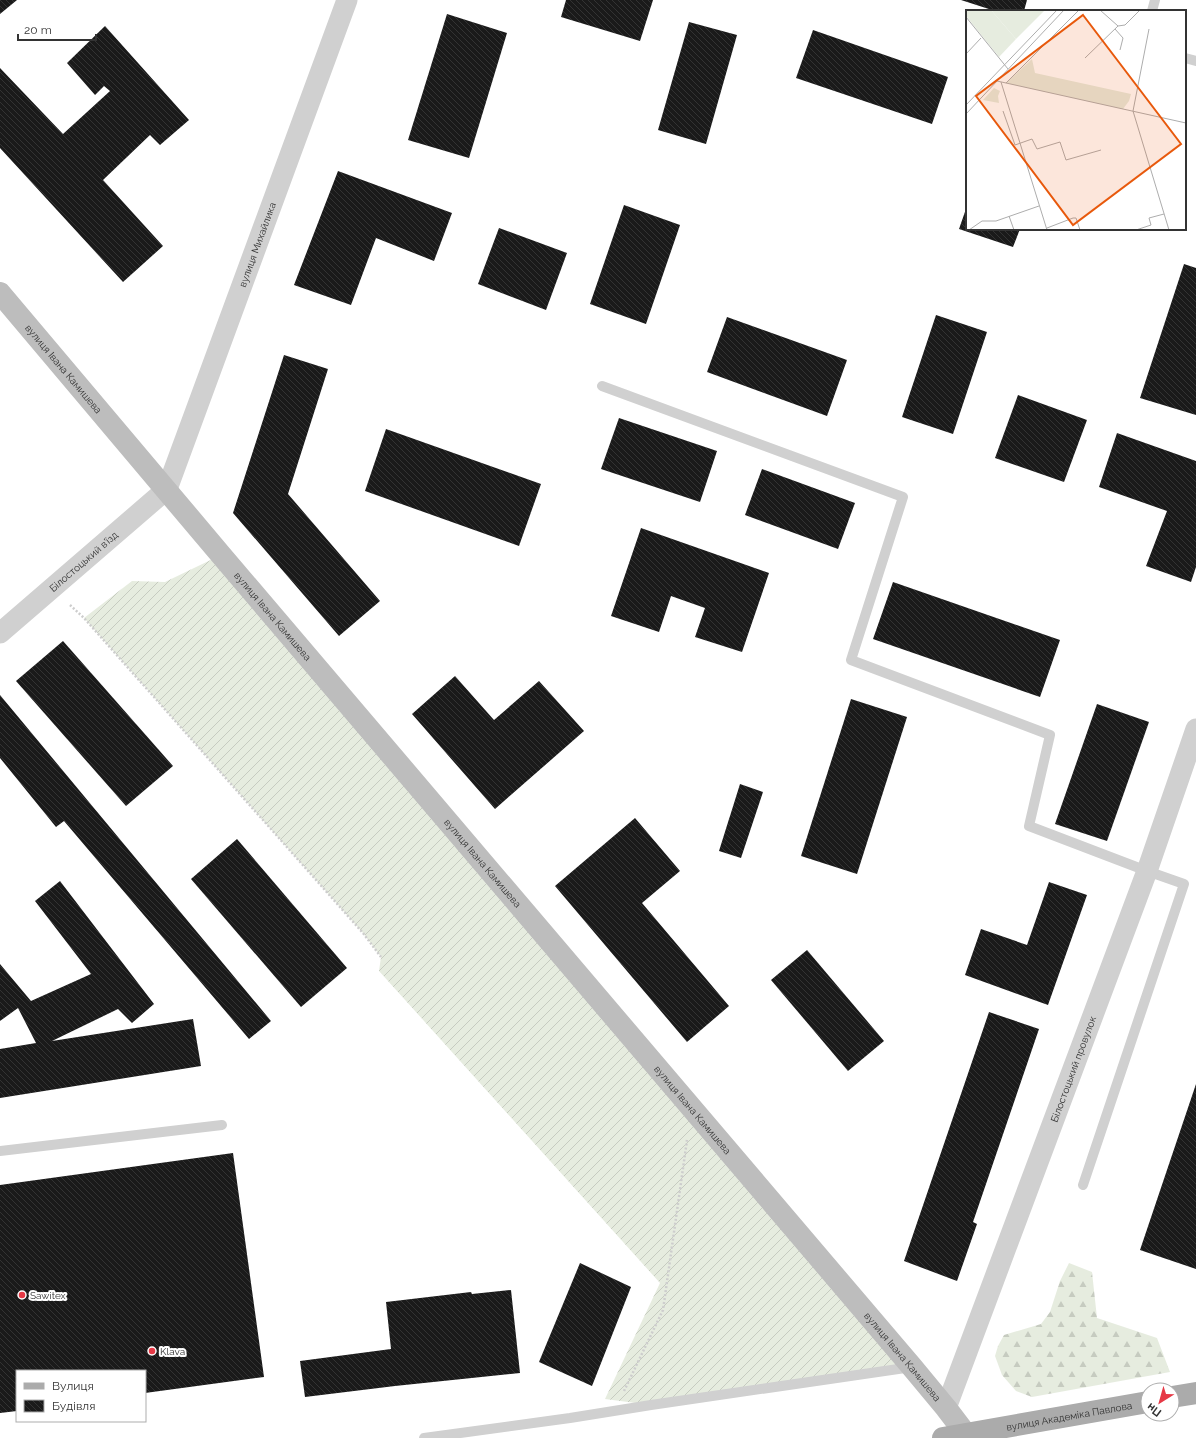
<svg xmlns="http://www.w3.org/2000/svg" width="1196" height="1438" font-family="Raleway,sans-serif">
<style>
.forest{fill:url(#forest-firs)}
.garden{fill:url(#garden-furrows)}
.building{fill:url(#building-back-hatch)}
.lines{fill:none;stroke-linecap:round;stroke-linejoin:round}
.path{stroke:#cdcdcd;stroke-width:2.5;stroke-dasharray:2 2;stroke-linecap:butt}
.lane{stroke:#d0d0d0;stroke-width:10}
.street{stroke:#d0d0d0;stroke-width:21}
.secondary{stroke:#bdbdbd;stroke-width:22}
.primary{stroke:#ababab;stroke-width:22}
.poi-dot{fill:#e63946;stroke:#fff;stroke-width:1.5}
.labels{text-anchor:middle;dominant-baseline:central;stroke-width:4;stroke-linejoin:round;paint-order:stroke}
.street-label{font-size:10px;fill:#333;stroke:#fff}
.poi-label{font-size:10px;fill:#333;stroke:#fff;text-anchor:start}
.inset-road{fill:none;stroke:#adadad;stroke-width:1}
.view{fill:#e8590c;fill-opacity:0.15;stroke:#e8590c;stroke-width:2}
.inset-edge{fill:none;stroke:#333;stroke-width:2}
</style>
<defs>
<pattern id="forest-firs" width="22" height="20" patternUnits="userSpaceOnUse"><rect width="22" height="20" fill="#e6ecdf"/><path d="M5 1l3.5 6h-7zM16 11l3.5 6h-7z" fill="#c6cbc0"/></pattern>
<pattern id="garden-furrows" width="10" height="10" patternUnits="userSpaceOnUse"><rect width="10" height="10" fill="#e6ecdf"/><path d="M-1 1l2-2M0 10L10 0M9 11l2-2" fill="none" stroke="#c6cbc0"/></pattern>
<pattern id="building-back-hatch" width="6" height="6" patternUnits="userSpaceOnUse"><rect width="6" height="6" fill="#1a1a1a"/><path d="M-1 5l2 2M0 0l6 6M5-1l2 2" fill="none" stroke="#333"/></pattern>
</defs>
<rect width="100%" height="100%" fill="#fff"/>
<!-- forest -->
<polygon class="forest" points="1069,1263 1092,1272 1097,1318 1157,1338 1170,1372 1032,1397 1016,1391 1002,1375 995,1356 998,1346 1004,1335 1041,1324 1050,1312 1060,1281"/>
<!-- garden -->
<polygon class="garden" points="221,555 912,1367 651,1405 605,1399 660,1283 379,971 381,957 363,933 84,618 132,581 165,582"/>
<!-- building -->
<g class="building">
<polygon points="0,0 17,0 0,14"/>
<polygon points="566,0 653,0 640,41 561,17"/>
<polygon points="961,0 1027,0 1024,11 995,11"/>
<polygon points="447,14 507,33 469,158 408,140"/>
<polygon points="689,22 737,35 706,144 658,130"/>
<polygon points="105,26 189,120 160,145 150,135 103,180 163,246 123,282 0,148 0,68 63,134 110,91 104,86 95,95 67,63"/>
<polygon points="813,30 948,77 932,124 796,78"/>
<polygon points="338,171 452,213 434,261 376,238 351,305 294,285"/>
<polygon points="624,205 680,225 646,324 590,304"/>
<polygon points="967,206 967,229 1020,229 1013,247 959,229"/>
<polygon points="499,228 567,253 546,310 478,284"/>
<polygon points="1184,264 1196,268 1196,415 1140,398"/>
<polygon points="936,315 987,332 953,434 902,417"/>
<polygon points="727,317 847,360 827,416 707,372"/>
<polygon points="284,355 328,369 288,494 380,601 339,636 233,513"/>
<polygon points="1018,395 1087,420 1064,482 995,458"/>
<polygon points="619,418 717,451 700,502 601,469"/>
<polygon points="386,429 541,484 519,546 365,491"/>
<polygon points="1117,433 1196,461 1196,567 1191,582 1146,566 1167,511 1099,487"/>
<polygon points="762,469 855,503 838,549 745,515"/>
<polygon points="641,528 769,573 742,652 695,637 705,608 671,596 659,632 611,616"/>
<polygon points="893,582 1060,640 1040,697 873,639"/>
<polygon points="63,641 173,766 126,806 16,681"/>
<polygon points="455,676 494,720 539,681 584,731 495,809 412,714"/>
<polygon points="0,695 271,1021 249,1039 64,821 56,827 0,758"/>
<polygon points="851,699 907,717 857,874 801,856"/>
<polygon points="1097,704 1149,722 1107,841 1055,824"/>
<polygon points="740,784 763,792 741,858 719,851"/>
<polygon points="635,818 680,871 642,903 729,1006 687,1042 555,886"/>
<polygon points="237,839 347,968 301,1007 191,879"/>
<polygon points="60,881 154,1004 132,1023 118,1009 52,1041 193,1019 201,1066 0,1098 0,1049 36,1043 18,1008 0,1021 0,964 31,1001 91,974 35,901"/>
<polygon points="1049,882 1087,895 1048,1005 965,975 981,929 1027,945"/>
<polygon points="807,950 884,1041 848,1071 771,980"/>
<polygon points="989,1012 1039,1029 973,1222 977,1224 957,1281 904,1261"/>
<polygon points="1196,1084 1196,1269 1140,1250"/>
<polygon points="233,1153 264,1377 145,1393 145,1371 17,1371 17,1411 0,1413 0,1185"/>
<polygon points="580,1263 631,1287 592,1386 539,1362"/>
<polygon points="511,1290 520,1373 395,1386 305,1397 300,1361 391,1349 386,1302 471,1292 472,1294"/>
</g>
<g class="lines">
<!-- path -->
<g class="path">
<polyline points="70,605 84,618 363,933 381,957"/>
<polyline points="624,1391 663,1310 687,1140"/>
</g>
<!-- lane -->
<g class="lane">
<polyline points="1152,11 1155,0"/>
<polyline points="1185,58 1196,61"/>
<polyline points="602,386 903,497 851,660 1050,735 1029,826 1147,871 1184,884 1083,1185"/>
<polyline points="0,1151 222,1125"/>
<polyline points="424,1438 570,1418 651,1405 912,1367"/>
</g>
<!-- street -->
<g class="street">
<path id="s1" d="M0 633 167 489 347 0"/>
<path id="s2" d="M946 1408 1147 871 1196 729"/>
</g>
<!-- secondary -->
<path class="secondary" id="s3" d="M0 293 221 555 912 1367 946 1408 965 1433"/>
<!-- primary -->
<g class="primary">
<polyline points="1172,1397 1196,1393"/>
<path id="s4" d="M943 1438 1148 1402"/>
</g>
</g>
<!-- markers -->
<g class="poi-dot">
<circle cx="22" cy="1295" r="4"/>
<circle cx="152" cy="1351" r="4"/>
</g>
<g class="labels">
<!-- street labels -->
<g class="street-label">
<text stroke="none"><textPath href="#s1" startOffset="481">вулиця Михайлика</textPath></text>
<text stroke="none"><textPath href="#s3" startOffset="99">вулиця Івана Камишева</textPath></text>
<text stroke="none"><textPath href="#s1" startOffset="110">Білостоцький в’їзд</textPath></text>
<text stroke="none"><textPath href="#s3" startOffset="423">вулиця Івана Камишева</textPath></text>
<text stroke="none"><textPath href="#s3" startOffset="747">вулиця Івана Камишева</textPath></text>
<text stroke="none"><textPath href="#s2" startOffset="362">Білостоцький провулок</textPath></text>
<text stroke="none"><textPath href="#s3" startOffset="1071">вулиця Івана Камишева</textPath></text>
<text stroke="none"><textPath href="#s3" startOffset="1395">вулиця Івана Камишева</textPath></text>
<text stroke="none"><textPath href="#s4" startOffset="128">вулиця Академіка Павлова</textPath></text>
</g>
<!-- poi labels -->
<g class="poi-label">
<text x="30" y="1295">Sawitex</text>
<text x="160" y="1351">Klava</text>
</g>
</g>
<!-- overview -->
<g transform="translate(966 10)">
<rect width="220" height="220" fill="#fff"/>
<path d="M28 78 34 81 32 86 33 93 17 90Z" fill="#e6ecdf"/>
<path d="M0 0H25L50 29 33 47 0 6Z" fill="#e6ecdf"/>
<path d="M25 0H79L50 29Z" fill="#e6ecdf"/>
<path d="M66 49 69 63 165 84 163 91 157 99 40 73Z" fill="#e6ecdf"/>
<path class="inset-road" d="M134 0 152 16M0 7 42 59M149 19 157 28 154 40M183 19 167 101 203 220M0 44 15 28M119 48 152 16 159 15 174 0M31 71 220 113M35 72 81 220M40 73 113 0M0 95 91 0M37 101 49 135 66 129 71 139 94 132 100 150 135 140M0 104 98 0M43 206 48 220M81 218 107 208H110L114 220M3 220 16 211H30L73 196M170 220 185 215 183 208 198 204"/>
<path class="view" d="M117 5 215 134 107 215 10 86Z"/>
<rect width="220" height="220" class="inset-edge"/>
</g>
<!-- legend -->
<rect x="16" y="1370" width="130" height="52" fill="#ffffff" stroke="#adadad"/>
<rect x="24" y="1383" width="20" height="6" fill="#ababab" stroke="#adadad"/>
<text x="52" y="1390" font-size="12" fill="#333333">Вулиця</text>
<rect x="24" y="1400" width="20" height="12" fill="url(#building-back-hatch)" stroke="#adadad"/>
<text x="52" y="1410" font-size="12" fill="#333333">Будівля</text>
<!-- north arrow -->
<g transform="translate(1160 1402) rotate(217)"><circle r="19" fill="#ffffff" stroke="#adadad"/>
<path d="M0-3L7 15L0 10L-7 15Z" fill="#e63946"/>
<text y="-6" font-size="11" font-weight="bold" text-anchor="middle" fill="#333333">Пн</text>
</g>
<!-- scale -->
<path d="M18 34v6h78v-6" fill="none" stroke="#333333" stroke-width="2"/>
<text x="24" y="34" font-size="12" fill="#333333" stroke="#ffffff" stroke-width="3" paint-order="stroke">20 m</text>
</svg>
